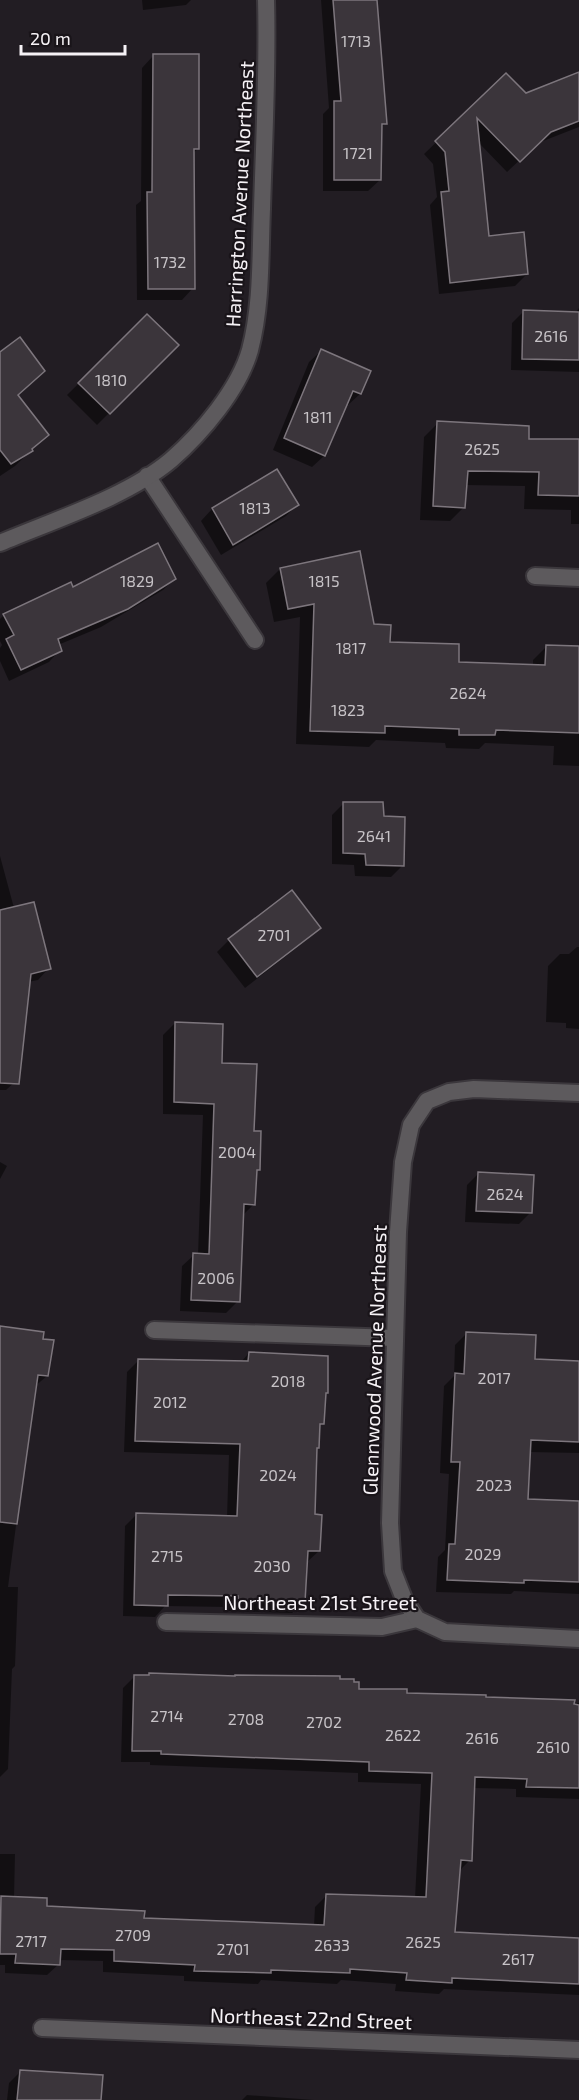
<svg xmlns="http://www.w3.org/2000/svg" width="579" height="2100" font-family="'Exo 2',sans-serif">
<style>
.shadow{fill:#0007}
.building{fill:#3b353b;stroke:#7d767d;stroke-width:1.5}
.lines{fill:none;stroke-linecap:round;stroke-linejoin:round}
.service-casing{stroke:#3b373c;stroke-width:20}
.minor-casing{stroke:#3b373c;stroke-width:20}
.service{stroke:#5d5a5d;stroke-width:16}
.minor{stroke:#5d5a5d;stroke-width:16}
.labels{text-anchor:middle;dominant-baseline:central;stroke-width:4.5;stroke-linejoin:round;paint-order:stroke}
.number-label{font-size:16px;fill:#c7c3c7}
.street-label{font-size:20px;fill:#f6f2f6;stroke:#191419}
</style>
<rect width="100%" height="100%" fill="#221d23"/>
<!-- shadow -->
<g class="shadow">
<polygon points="142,0 191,0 186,5 143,10"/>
<polygon points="321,0 375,0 385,124 380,128 380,180 368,191 323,191 323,114 329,108"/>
<polygon points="153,56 198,149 192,154 193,288 182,300 137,300 136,205 141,201 142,68"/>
<polygon points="579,71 579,127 538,143 507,172 478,142 488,238 527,274 515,286 439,294 430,205 437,197 433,164 424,154 506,75 525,95 576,74"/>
<polygon points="579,308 579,372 511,370 512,323 524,311 575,313"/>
<polygon points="147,316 177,345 97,425 67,395"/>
<polygon points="321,351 369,371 360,394 348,405 346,404 324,456 312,467 273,450 309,362"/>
<polygon points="0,354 17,395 47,435 15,466 0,476"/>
<polygon points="438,423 527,440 579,440 579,524 571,524 571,510 524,509 525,486 465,485 464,507 450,521 420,520 424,437"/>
<polygon points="277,471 297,505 286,516 221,555 201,521 212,509"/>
<polygon points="280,569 373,626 389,643 457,664 533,666 533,660 547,646 579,648 579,766 553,765 554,746 485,743 479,749 446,748 445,743 376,740 369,747 296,744 300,617 274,622 266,583"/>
<polygon points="174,579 163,590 101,627 58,645 60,650 49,662 9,681 0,661 0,648 2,645 0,641 0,619 4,615 72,589"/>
<polygon points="344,803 383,817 403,865 391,877 355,876 354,865 332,864 332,815"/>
<polygon points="0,856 14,908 49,968 38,980 28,982 18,1079 6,1090 0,1090"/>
<polygon points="291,892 319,928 308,939 245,988 217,952 229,940"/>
<polygon points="577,947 579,947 579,1029 566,1028 566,1023 546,1022 548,966 560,954 569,954"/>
<polygon points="175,1023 220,1064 253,1133 259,1169 255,1173 254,1204 242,1216 238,1301 226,1313 180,1311 182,1266 194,1255 198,1255 203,1115 163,1114 163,1035"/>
<polygon points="0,1162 7,1166 0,1179"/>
<polygon points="478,1174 531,1212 519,1224 465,1222 467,1185"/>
<polygon points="0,1328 47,1376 34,1387 8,1587 18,1587 15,1666 12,1669 8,1769 0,1777"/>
<polygon points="467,1333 533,1361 579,1363 579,1453 529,1452 526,1501 579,1503 579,1594 514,1591 511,1594 436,1592 438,1557 445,1550 449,1474 440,1473 444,1386 454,1376 455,1345"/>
<polygon points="249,1353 327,1392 324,1395 323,1423 319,1427 317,1448 315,1450 313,1515 319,1551 307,1562 304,1602 292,1613 227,1611 227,1607 165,1606 155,1617 123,1616 125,1526 137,1514 227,1517 229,1455 124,1452 127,1372 138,1361 240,1363"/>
<polygon points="134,1677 339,1680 358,1690 405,1695 579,1703 579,1799 516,1797 516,1789 473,1788 470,1860 458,1872 454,1934 579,1939 579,1995 444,1989 439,1994 395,1991 396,1984 341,1980 337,1984 261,1980 258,1984 184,1981 184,1976 103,1972 103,1961 59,1960 59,1964 47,1975 5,1973 5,1965 0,1965 0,1854 15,1854 14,1898 46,1908 143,1919 314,1926 315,1907 326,1896 415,1898 421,1784 358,1782 358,1773 150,1765 150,1762 121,1762 123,1688"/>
<polygon points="20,2072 99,2100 7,2100 9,2083"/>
<polygon points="247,2095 314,2100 217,2100 242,2100"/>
</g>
<!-- building -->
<g class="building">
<polygon points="333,0 377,0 387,124 382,124 381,180 334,180 334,101 341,101"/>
<polygon points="153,54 199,54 199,149 194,149 195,289 148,289 147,192 152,192"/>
<polygon points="579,72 579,121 551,132 520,162 477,118 489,236 524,232 528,274 450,283 441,192 449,191 445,152 435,141 506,73 526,93"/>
<polygon points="523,310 579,312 579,360 522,359"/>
<polygon points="147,314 179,345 110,414 78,383"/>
<polygon points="20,337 45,371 18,395 49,435 32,449 33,451 11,464 0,450 0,352"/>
<polygon points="321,349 371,371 361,394 353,391 325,456 284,438"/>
<polygon points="437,421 529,426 529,439 579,439 579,496 538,495 539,472 468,471 465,508 433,506"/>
<polygon points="277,469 299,505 233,545 212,508"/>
<polygon points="158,543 176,579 128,609 58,639 62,651 21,670 6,639 14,635 3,614 71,582 73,587"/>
<polygon points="360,551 374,624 391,625 390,642 459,644 459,662 545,665 546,645 579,646 579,733 496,730 495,735 459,735 459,729 385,726 385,733 310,731 314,604 288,609 280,568"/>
<polygon points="343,802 383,802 384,816 405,817 404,866 366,865 365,854 343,853"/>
<polygon points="292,890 321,928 257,977 228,939"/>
<polygon points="34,902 51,969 31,974 19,1084 0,1083 0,910"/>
<polygon points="175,1022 223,1024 222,1063 257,1064 254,1131 261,1131 260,1170 257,1170 255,1205 244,1204 240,1302 191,1300 193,1253 209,1254 214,1104 174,1102"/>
<polygon points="478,1172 534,1175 532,1213 476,1211"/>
<polygon points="0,1326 44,1332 43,1339 54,1340 48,1376 38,1375 17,1524 0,1522"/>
<polygon points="466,1332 536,1335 535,1359 579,1361 579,1442 531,1440 528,1499 579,1501 579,1582 524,1580 524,1583 447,1580 449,1544 455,1544 460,1462 451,1462 455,1373 464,1374"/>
<polygon points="249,1352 328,1356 328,1393 326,1393 324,1424 320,1424 319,1448 317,1448 315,1514 322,1515 320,1551 308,1551 305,1602 238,1600 238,1596 168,1595 168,1606 134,1605 136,1513 237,1516 240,1444 135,1441 138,1359 248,1361"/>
<polygon points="149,1673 235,1676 235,1675 340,1676 340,1679 354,1679 354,1682 359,1682 359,1689 407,1689 407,1693 486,1695 486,1697 575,1700 574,1704 579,1705 579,1788 526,1787 527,1779 475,1777 472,1861 461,1860 455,1932 579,1938 579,1984 452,1978 452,1983 406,1980 407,1973 350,1969 350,1973 271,1970 271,1973 194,1971 195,1965 114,1961 114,1950 61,1949 60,1965 15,1963 16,1954 0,1954 1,1896 47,1898 47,1906 145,1911 144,1918 324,1925 326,1894 426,1897 432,1773 369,1771 369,1762 161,1754 161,1751 132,1751 134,1675 149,1675"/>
<polygon points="20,2070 103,2075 101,2100 17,2100"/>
</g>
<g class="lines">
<defs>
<g id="service">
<polyline points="147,476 255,640"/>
<polyline points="154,1330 395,1338"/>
<polyline points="166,1622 382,1627 417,1619"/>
</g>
<g id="minor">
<path d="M0 543C54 520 127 497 171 460 202 433 239 389 250 350 262 304 260 256 262 209 264 139 268 70 266 0"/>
<polyline points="535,576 579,578"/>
<polyline points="579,1093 474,1089 449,1092 427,1101 411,1125 403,1162 398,1232 390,1523 393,1571 404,1599 417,1619 445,1632 579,1639"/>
<polyline points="42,2028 579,2050"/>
</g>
</defs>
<!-- service casing -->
<use href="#service" class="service-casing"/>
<!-- minor casing -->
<use href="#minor" class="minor-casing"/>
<!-- service -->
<use href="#service" class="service"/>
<!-- minor -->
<use href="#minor" class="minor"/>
</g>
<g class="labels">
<!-- number labels -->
<g class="number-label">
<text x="356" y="40">1713</text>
<text x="358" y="152">1721</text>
<text x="170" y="261">1732</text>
<text x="551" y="335">2616</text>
<text x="111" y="379">1810</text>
<text x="318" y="416">1811</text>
<text x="482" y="448">2625</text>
<text x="255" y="507">1813</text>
<text x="137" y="580">1829</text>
<text x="324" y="580">1815</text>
<text x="351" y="647">1817</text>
<text x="468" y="692">2624</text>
<text x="348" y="709">1823</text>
<text x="374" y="835">2641</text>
<text x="274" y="934">2701</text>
<text x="237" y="1151">2004</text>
<text x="505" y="1193">2624</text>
<text x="216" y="1277">2006</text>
<text x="494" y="1377">2017</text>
<text x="288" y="1380">2018</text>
<text x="170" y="1401">2012</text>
<text x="278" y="1474">2024</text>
<text x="494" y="1484">2023</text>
<text x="483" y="1553">2029</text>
<text x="167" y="1555">2715</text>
<text x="272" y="1565">2030</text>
<text x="167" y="1715">2714</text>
<text x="246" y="1718">2708</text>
<text x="324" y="1721">2702</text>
<text x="403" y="1734">2622</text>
<text x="482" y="1737">2616</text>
<text x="553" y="1746">2610</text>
<text x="133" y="1934">2709</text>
<text x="31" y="1940">2717</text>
<text x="423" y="1941">2625</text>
<text x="332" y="1944">2633</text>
<text x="233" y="1948">2701</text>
<text x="518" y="1958">2617</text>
</g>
<!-- street labels -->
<g class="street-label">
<text transform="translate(239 194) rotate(-87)">Harrington Avenue Northeast</text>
<text transform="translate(374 1360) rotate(-88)">Glennwood Avenue Northeast</text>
<text x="320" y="1602">Northeast 21st Street</text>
<text transform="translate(311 2018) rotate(2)">Northeast 22nd Street</text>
</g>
</g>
<!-- scale -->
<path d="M21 45v9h104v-9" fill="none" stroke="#f6f2f6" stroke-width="3"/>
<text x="30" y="45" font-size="18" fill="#f6f2f6" stroke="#191419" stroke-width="4.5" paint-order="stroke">20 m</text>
</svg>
